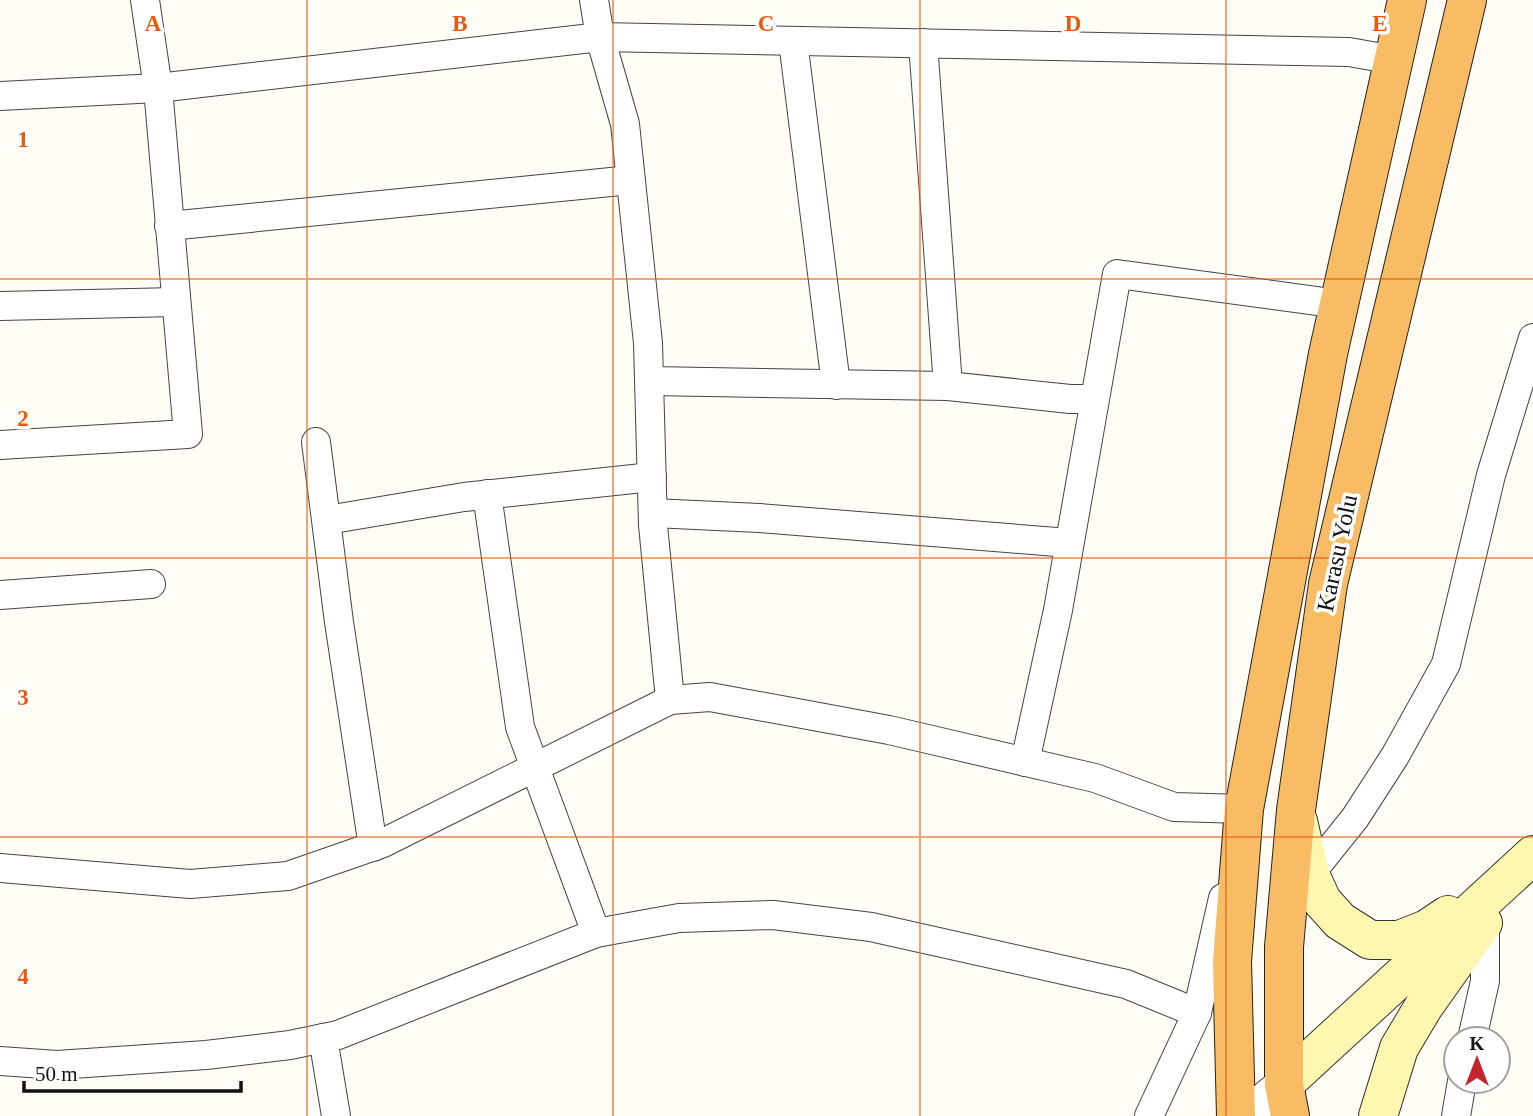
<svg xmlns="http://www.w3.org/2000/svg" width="1533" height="1116" font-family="Georgia,serif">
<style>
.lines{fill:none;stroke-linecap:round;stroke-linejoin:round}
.minor-casing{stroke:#444;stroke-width:30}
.tertiary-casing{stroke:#444;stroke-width:37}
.secondary-casing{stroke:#333;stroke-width:40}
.trunk-casing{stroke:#222;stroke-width:40}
.minor{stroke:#fff;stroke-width:28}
.tertiary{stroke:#fff;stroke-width:35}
.secondary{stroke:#fff6b0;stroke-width:38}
.trunk{stroke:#f7bc64;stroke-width:38}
.grid{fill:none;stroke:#e8590c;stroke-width:2;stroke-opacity:0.55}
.labels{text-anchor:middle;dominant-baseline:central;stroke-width:7;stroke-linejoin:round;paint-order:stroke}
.street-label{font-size:24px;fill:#111;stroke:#fff}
.grid-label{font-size:23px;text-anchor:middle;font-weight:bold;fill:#e8590c;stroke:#fff;stroke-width:7;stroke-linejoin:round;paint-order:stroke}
</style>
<rect width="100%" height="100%" fill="#fffdf5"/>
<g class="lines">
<defs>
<g id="minor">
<polyline points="793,41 836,385"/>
<polyline points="923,43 948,386"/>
<polyline points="0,96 158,88 600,37 1349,52 1394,60"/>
<polyline points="169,226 631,180"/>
<polyline points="0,306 176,302"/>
<polyline points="650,381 948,386 1070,399 1094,399"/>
<polyline points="316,442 339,622 373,847"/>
<polyline points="0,445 188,434 158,88 145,0"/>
<polyline points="487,494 520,727 596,933 679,918 773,915 871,927 1126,984 1197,1013"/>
<polyline points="653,513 759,518 1069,543"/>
<polyline points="327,520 464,497 652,477"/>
<polyline points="0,595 151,584"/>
<polyline points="670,700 710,697 889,730 1095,778 1174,807 1244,809 1239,828"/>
<polyline points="1025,762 1058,610 1117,274 1339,304"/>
<polyline points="0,868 190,884 288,876 383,843 670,700 653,525 648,343 625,124 600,37 594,0"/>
<polyline points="1310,874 1355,818 1395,756 1446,664 1491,475 1533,338"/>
<polyline points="323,1038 336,1116"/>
<polyline points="1472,1039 1485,981 1485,919"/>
<polyline points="0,1061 57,1065 206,1055 290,1045 338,1035 596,933"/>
<polyline points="1149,1116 1197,1013 1223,898"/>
<polyline points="1456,1116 1462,1081"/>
</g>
<polyline id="tertiary" points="1246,1116 1284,1084"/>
<g id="secondary">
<polyline points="1298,821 1310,874 1322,901 1340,921 1370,940 1399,940 1427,929 1448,915"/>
<polyline points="1284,1084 1533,855"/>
<polyline points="1378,1116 1399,1048 1424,1006 1483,923"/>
</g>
<g id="trunk">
<polyline points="1236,1116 1232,961 1244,809 1328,354 1407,0"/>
<polyline points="1290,1116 1284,1084 1284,947 1296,810 1328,584 1467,0"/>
</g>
</defs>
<!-- minor casing -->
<use href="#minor" class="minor-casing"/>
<!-- tertiary casing -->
<use href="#tertiary" class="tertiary-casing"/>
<!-- secondary casing -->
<use href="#secondary" class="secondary-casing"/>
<!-- trunk casing -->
<use href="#trunk" class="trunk-casing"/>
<!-- minor -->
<use href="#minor" class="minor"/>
<!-- tertiary -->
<use href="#tertiary" class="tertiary"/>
<!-- secondary -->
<use href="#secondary" class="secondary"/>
<!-- trunk -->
<use href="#trunk" class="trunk"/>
</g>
<!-- grid -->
<path class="grid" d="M307 0V1116M613 0V1116M920 0V1116M1226 0V1116M0 279H1533M0 558H1533M0 837H1533"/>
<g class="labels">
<!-- street labels -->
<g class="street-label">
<text transform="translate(1337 553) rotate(-78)">Karasu Yolu</text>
</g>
</g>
<g class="grid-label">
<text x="153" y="31">A</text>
<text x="460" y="31">B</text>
<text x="766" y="31">C</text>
<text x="1073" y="31">D</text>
<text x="1380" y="31">E</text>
<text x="23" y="147">1</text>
<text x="23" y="426">2</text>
<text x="23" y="705">3</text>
<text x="23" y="984">4</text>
</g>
<!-- north arrow -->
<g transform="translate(1477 1060)"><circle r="33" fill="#ffffff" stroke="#a0a0a0" stroke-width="2"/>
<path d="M0-5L12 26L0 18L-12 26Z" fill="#c4262e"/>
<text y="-10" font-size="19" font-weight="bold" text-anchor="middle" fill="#111111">K</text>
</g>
<!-- scale -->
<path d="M24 1081v10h217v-10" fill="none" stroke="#111111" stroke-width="3.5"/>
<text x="35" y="1081" font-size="21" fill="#111111" stroke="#ffffff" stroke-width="5" paint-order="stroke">50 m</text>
</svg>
